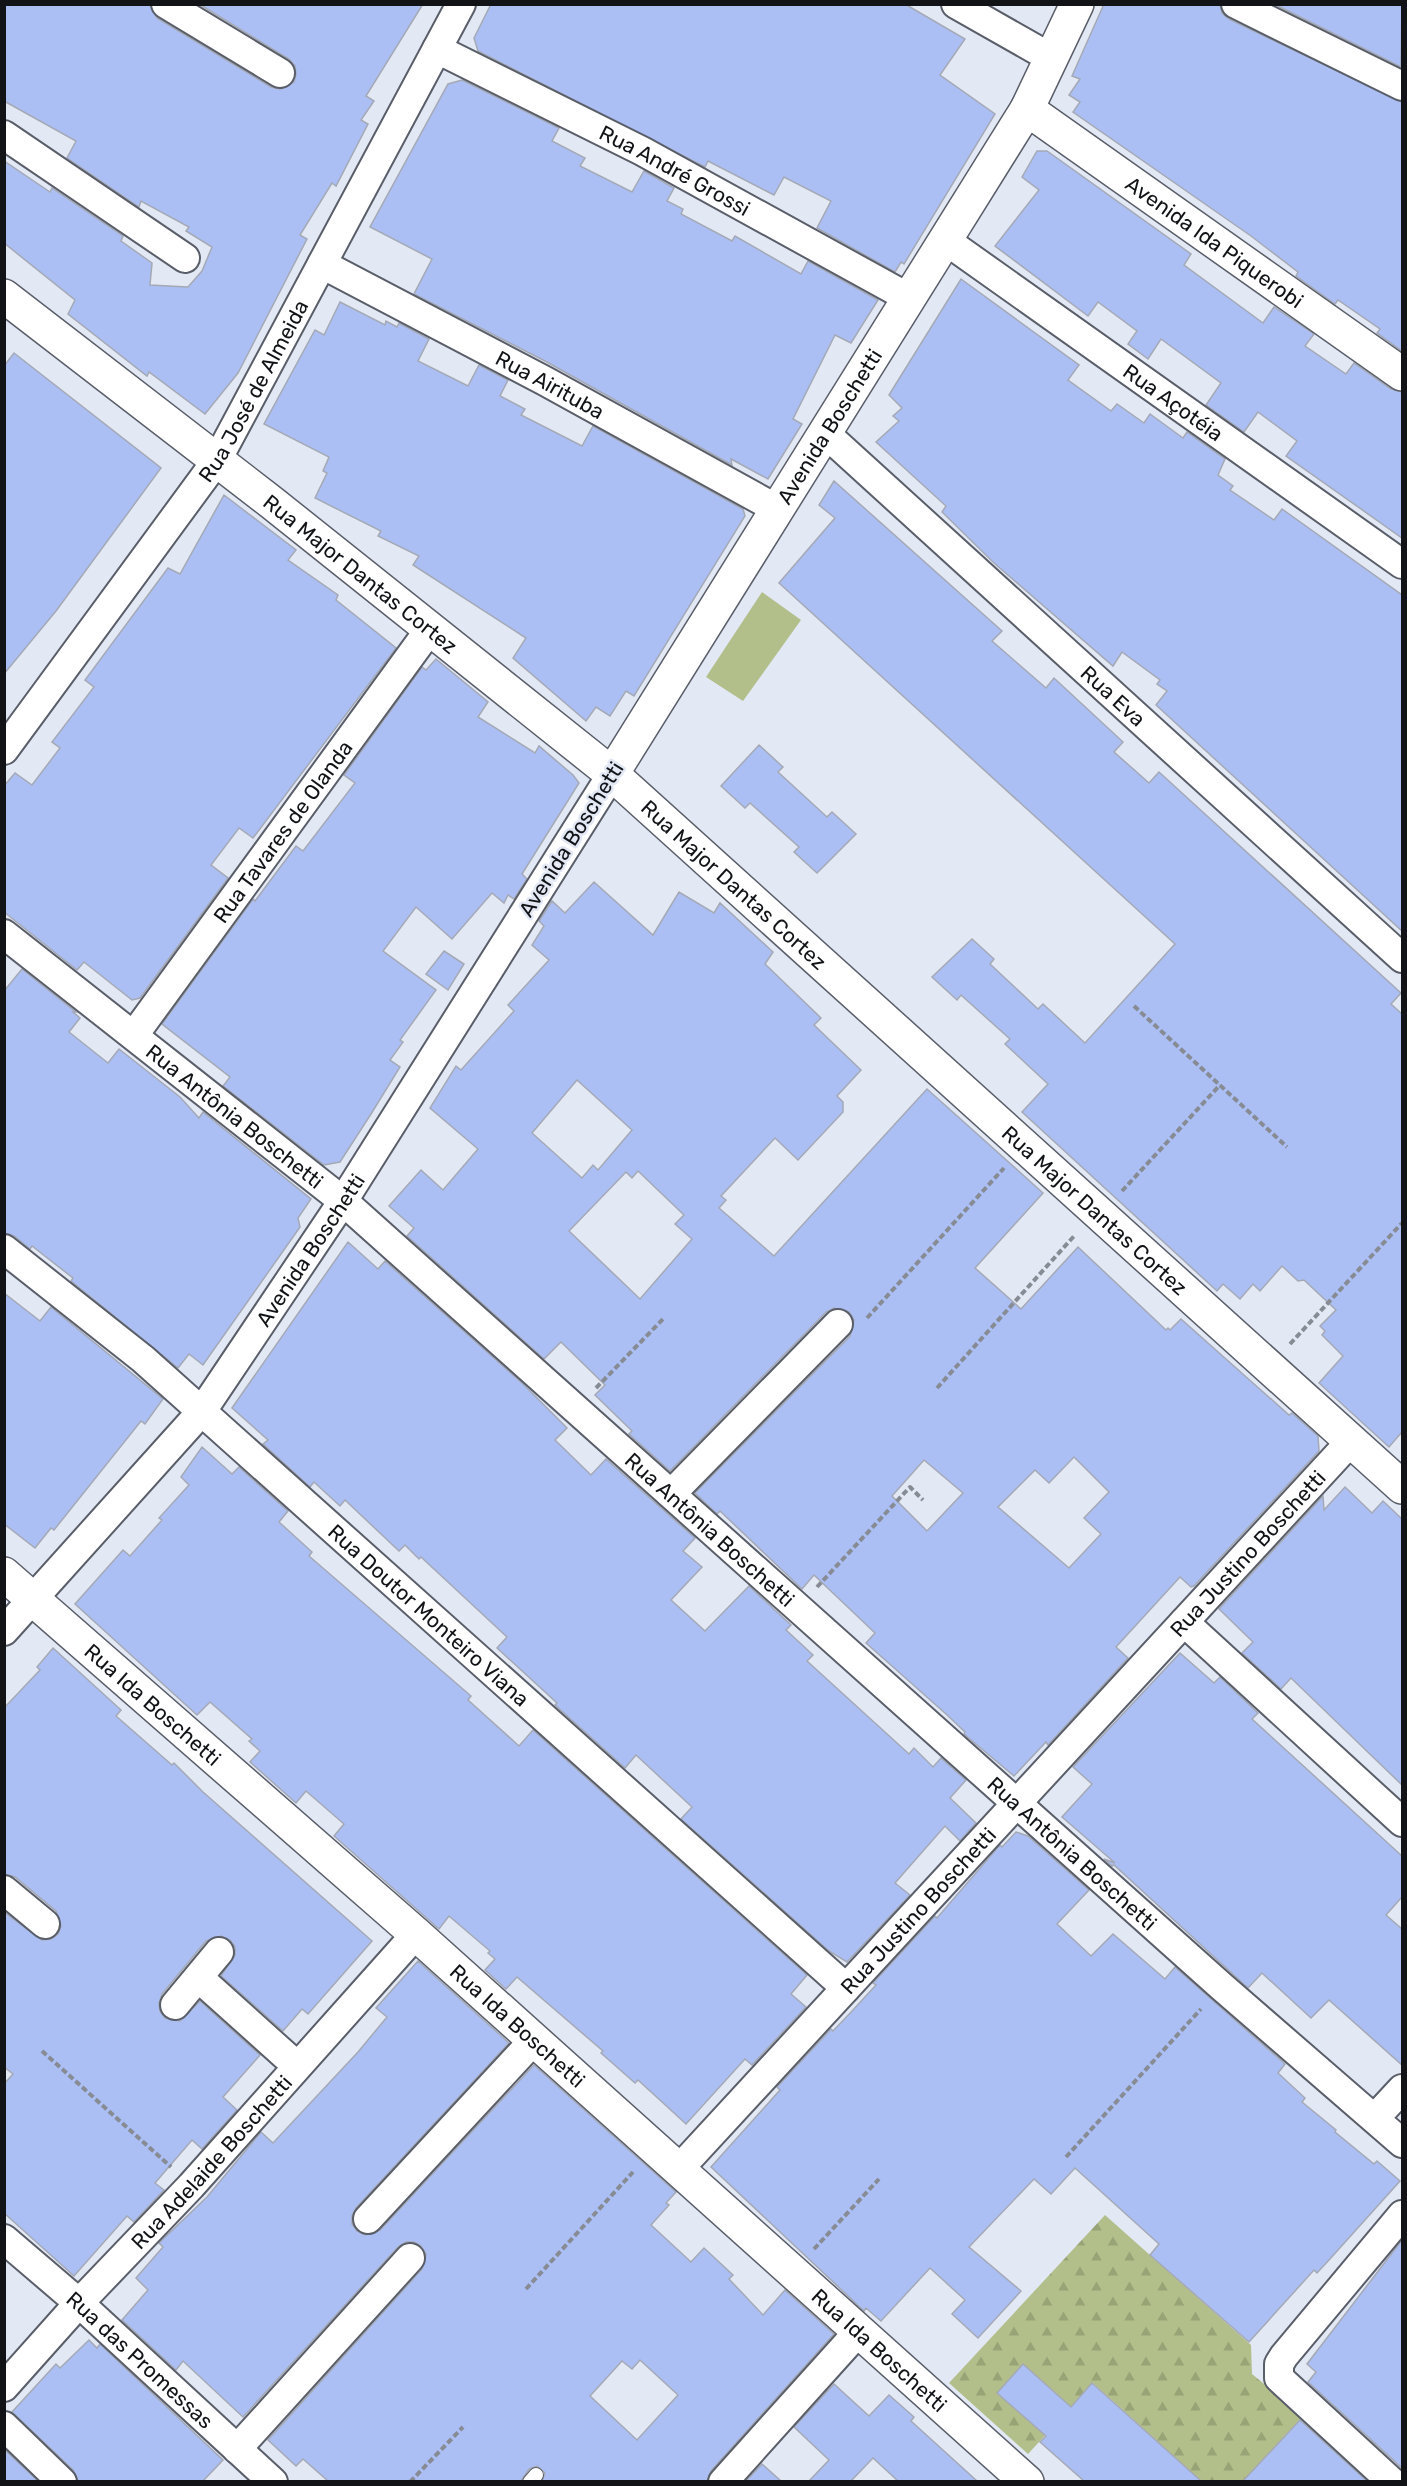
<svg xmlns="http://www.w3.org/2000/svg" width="1407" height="2486" font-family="Rubik,sans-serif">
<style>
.green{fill:#b2bf8a}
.forest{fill:url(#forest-firs)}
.building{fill:#abbff4;stroke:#a4a9b5;stroke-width:1.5;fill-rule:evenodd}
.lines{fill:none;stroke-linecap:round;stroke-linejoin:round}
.service-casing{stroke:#595e69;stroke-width:16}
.minor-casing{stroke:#595e69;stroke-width:32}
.tertiary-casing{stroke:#595e69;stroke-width:36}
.path{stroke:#878b94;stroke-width:4;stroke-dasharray:6 3;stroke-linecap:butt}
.service{stroke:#fff;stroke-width:14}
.minor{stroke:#fff;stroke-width:28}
.tertiary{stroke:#fff;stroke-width:33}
.labels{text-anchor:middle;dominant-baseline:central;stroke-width:5;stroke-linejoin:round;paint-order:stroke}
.street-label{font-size:21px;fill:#111317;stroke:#e3e8f5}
</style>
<defs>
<pattern id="forest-firs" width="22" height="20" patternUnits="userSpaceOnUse" patternTransform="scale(1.5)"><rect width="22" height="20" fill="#b2bf8a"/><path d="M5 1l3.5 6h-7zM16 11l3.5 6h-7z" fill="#98a376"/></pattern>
</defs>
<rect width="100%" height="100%" fill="#e3e8f5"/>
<!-- green -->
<polygon class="green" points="762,592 801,620 743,701 706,677"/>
<!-- forest -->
<polygon class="forest" points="1105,2215 1251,2345 1252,2374 1303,2416 1243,2481 1201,2481 1093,2383 1028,2454 949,2383"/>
<!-- building -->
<g class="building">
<polygon points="4,4 150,4 157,18 271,87 280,89 294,82 296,74 295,66 289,59 199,4 423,4 366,96 374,101 361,120 368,124 336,186 332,183 300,235 307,239 238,373 205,414 149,372 147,376 68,314 75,300 4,243 4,161 50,192 52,188 123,236 121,241 152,263 150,285 188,287 202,271 212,247 186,231 189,227 141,201 139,207 67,158 76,141 4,101"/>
<polygon points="491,4 905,4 965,39 940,75 995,114 904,264 901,262 895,272 817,228 831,201 784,177 774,195 708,161 705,167 478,51 474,38"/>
<polygon points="1104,4 1220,4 1222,13 1229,19 1402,102 1402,351 1377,333 1380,329 1338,300 1335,304 1296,276 1298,272 1251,236 1073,112 1080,102 1069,95 1080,79 1072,76"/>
<polygon points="1274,4 1402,4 1401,67"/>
<polygon points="462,80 559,128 552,141 585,158 580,166 632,192 644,171 674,188 667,201 683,209 681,214 732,241 735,236 801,274 808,261 878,300 851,343 835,335 793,419 802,424 768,479 731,459 732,465 545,361 414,294 432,259 370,227 448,84"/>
<polygon points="1037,151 1047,151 1191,254 1184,265 1263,323 1274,307 1314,334 1305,346 1346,374 1354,363 1391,389 1402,392 1402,538 1286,456 1297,441 1258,412 1244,432 1206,405 1221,383 1161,339 1148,359 1128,344 1137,331 1098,302 1088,316 995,246 1039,190 1022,177"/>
<polygon points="961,279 1079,365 1068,380 1111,411 1117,404 1144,423 1150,414 1183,438 1187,432 1225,459 1218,475 1233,486 1230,490 1274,520 1282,509 1402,595 1402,931 1156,705 1167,691 1157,684 1160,680 1122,652 1113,666 994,563 942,512 946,506 876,442 899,421 893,416 902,408 889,395"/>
<polygon points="340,302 385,325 386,321 397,327 399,323 429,339 418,361 468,386 479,365 508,380 500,396 525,409 521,415 582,446 593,426 743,509 745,516 634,696 626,691 610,716 596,707 586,721 513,658 526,638 413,565 419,556 378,536 381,531 315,498 327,473 323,471 329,457 264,424 315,330 324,335"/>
<polygon points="14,353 161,468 56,611 4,674 4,366"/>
<polygon points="834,481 1002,631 992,641 1046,688 1054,678 1123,742 1114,752 1149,783 1159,772 1401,993 1391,1004 1402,1014 1402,1432 1389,1447 1319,1383 1343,1356 1322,1335 1325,1331 1320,1326 1336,1310 1304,1280 1298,1281 1282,1266 1260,1291 1253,1284 1240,1299 1223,1284 1217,1291 1022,1112 1048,1084 1005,1044 1010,1039 961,995 957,1000 932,977 972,939 994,959 990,964 1038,1009 1043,1004 1085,1043 1175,944 779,583 835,518 819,505"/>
<polygon points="224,495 296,550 288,560 338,595 336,600 396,648 253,838 239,828 211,865 228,878 140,998 132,1000 84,962 77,970 4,912 4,786 15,773 32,785 60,748 52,742 94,687 85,680 168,568 180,574"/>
<polygon points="436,659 488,702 478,717 535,753 539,746 573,775 579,783 522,874 527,879 514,899 508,895 504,903 492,893 452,939 416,907 383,951 436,990 400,1040 403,1042 390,1060 400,1067 371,1114 340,1162 324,1165 223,1086 230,1077 162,1024 253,899 255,901 296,846 303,851 355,783 344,775 422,667 426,670"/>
<polygon points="759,745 783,767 778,772 827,817 832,812 856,834 817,873 794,852 799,847 750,803 745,808 721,786"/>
<path d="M594 882 653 935 679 892 714 913 720 903 773 952 765 964 821 1018 814 1025 861 1070 837 1096 843 1102V1112L798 1160 775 1138 721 1196 726 1200 719 1208 774 1256 927 1089 1043 1193 975 1268 1021 1309 1078 1247 1166 1330 1168 1328 1170 1330 1181 1319 1289 1415 1292 1413 1318 1436 1319 1451 1194 1586 1191 1587 1180 1577 1116 1647 1128 1658 1048 1745 1046 1742 1014 1776 964 1734 965 1732 946 1714 866 1643 875 1633 814 1575 802 1589 720 1511 717 1514 695 1493 850 1336 854 1320 849 1312 834 1308 826 1312 670 1471 629 1434 632 1431 595 1395 605 1385 561 1342 544 1359 407 1236 414 1228 389 1206 421 1170 443 1190 478 1149 430 1108 456 1066 461 1070 514 1011 508 1005 549 960 532 945 544 926 539 921 552 901 565 913ZM577 1080 632 1130 598 1170 593 1165 582 1178 532 1133ZM638 1171 684 1215 675 1224 692 1239 640 1299 569 1231 626 1172 632 1178ZM1074 1457 1109 1492 1084 1518 1101 1534 1069 1568 998 1507 1035 1470 1049 1483ZM924 1460 963 1493 927 1531 892 1496Z"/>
<polygon points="444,951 464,964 448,990 426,974"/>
<polygon points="22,969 76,1012 73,1012 80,1018 69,1032 108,1063 119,1049 180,1097 199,1118 203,1112 311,1199 298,1218 300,1227 203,1365 189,1354 178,1368 71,1281 73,1278 32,1246 30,1249 14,1236 4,1233 4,991"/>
<polygon points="348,1242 378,1269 385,1261 522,1383 567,1428 555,1440 591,1475 606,1459 695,1538 683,1551 702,1567 671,1600 705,1631 749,1586 791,1625 786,1630 813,1655 807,1661 909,1754 914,1748 933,1767 941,1758 966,1780 950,1798 976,1823 960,1841 945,1826 895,1883 910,1895 847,1962 829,1951 681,1819 692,1807 636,1755 625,1768 555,1705 557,1703 497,1648 507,1637 421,1557 419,1559 405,1545 399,1551 345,1500 340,1506 314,1482 310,1487 263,1444 268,1440 232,1408"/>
<polygon points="4,1293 40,1321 51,1307 163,1399 145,1424 141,1421 54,1530 51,1528 35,1548 4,1524"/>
<polygon points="202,1447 232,1474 239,1467 288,1511 279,1522 312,1552 309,1556 471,1696 468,1700 519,1746 533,1730 807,1975 791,1994 806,2007 752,2065 745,2059 686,2124 638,2080 635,2083 601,2053 603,2051 517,1977 506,1989 485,1970 495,1959 488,1953 490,1951 449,1916 439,1929 334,1836 344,1824 306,1791 296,1803 250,1762 260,1751 249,1741 252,1739 210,1702 197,1715 75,1604 123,1550 130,1556 162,1520 159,1518 189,1485 181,1477"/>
<polygon points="1345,1487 1372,1513 1383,1501 1402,1519 1402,1785 1291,1678 1281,1689 1242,1653 1253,1642 1219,1609 1323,1496 1324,1510"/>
<polygon points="53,1648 121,1710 116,1716 172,1765 174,1763 203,1792 372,1941 308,2014 302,2009 283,2031 221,1976 235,1955 235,1947 230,1940 221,1936 206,1941 162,1994 159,2003 160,2011 165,2018 180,2021 200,2001 260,2055 223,2097 237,2110 202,2149 192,2140 155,2183 164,2190 134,2222 127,2216 74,2276 4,2213 4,2084 13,2074 4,2067 4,1912 42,1940 51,1939 58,1934 61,1926 56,1911 15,1877 4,1874 4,1708 40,1670 37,1667"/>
<polygon points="1180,1653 1214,1683 1220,1677 1258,1713 1252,1719 1402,1856 1402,1897 1386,1915 1402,1929 1402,2065 1329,2000 1311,2018 1262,1973 1248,1988 1114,1865 1112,1866 1104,1859 1115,1863 1062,1817 1092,1784 1073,1767"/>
<polygon points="1016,1832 1028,1836 1089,1890 1057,1924 1091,1956 1113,1934 1165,1979 1175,1967 1285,2064 1278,2073 1305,2098 1302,2102 1336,2130 1335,2132 1374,2164 1377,2161 1400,2181 1329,2260 1317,2273 1314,2270 1249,2342 1150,2255 1159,2244 1075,2168 1051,2194 1034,2179 969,2247 1021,2291 978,2338 952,2314 965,2300 930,2268 881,2321 866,2308 864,2311 711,2167 780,2090 777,2087 831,2029 833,2031 853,2010 876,1985 873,1983 935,1916 937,1918 1000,1845 1002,1847"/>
<path d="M418 1961 509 2043 356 2208 352 2216V2224L357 2231 365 2235 380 2230 534 2065 676 2192 666 2203 669 2205 651 2225 691 2262 704 2248 733 2275 729 2279 763 2315 785 2290 834 2334 711 2471 707 2481H542L545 2473 537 2466 529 2469 521 2481H328L303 2459 296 2466 268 2440 422 2269 426 2254 421 2246 414 2242H406L398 2247 243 2417 183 2361 176 2370 122 2320 148 2290 136 2278 163 2247 159 2243 207 2197 261 2132 273 2143 358 2052 387 2017 376 2008ZM640 2360 678 2395 637 2440 590 2396 622 2361 632 2369Z"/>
<polygon points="1402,2240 1402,2468 1308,2382 1316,2372 1307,2364"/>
<polygon points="89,2340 97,2348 100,2344 223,2460 203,2481 78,2481 73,2470 12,2412 56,2364 60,2368"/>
<polygon points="1023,2364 1071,2407 1092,2383 1201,2481 1084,2481 1040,2442 1046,2436 997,2393"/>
<polygon points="834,2384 869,2416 889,2395 914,2417 911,2421 977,2481 898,2481 873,2458 851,2481 809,2481 829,2460 794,2427"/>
<polygon points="1300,2420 1367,2481 1243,2481"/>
<polygon points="4,2449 38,2481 4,2481"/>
<polygon points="762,2464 781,2481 746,2481"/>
</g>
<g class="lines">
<defs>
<polyline id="service" points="530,2482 536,2475"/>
<g id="minor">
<polyline points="166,4 280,73"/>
<polyline points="956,4 1051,58"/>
<polyline points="1236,4 1402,86"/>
<path id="s1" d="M437 49 642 151 909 298"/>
<polyline points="4,135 185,258"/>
<path id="s2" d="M945 240 1402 564"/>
<path id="s3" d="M322 264 545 381 777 509"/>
<path id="s4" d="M825 433 1402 958"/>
<path id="s5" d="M4 750 217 460 461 4"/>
<path id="s6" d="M4 934 343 1201 1221 1986 1402 2143"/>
<path id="s7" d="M134 1035 430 629"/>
<path id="s8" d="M4 1249 143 1359 846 1988"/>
<polyline points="671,1494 838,1324"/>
<polyline points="1184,1622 1402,1822"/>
<path id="s9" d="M4 1631 202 1411 343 1201 612 774"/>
<polyline points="4,1890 45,1924"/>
<polyline points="199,1978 297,2066"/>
<polyline points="175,2005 219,1952"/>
<polyline points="1375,2118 1402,2089"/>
<path id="s10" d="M679 2169 1352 1440"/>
<polyline points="368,2219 534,2040"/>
<path id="s11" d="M4 2239 79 2303 273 2482"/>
<path id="s12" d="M4 2387 79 2303 191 2186 416 1934"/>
<polyline points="4,2426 62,2482"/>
<polyline points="237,2449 410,2258"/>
<polyline points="723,2482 859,2331"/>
<polyline points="1392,2482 1279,2378 1279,2364 1284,2356 1402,2215"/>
</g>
<g id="tertiary">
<path id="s13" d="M1027 109 1402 374"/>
<path id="s14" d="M4 296 271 502 612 774 1402 1487"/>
<path id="s15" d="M612 774 1027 109 1077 4"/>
<path id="s16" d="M4 1574 416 1934 1027 2482"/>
</g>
</defs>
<!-- service casing -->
<use href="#service" class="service-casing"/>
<!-- minor casing -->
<use href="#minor" class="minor-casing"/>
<!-- tertiary casing -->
<use href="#tertiary" class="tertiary-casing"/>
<!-- path -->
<g class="path">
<polyline points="1134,1006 1287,1147"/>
<polyline points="1122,1191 1220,1085"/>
<polyline points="867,1318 1004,1168"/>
<polyline points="1290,1344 1402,1223"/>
<polyline points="596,1388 664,1318"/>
<polyline points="937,1388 1075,1235"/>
<polyline points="817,1587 910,1487 923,1500"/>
<polyline points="42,2051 171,2167"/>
<polyline points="1066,2157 1201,2009"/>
<polyline points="814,2249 879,2179"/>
<polyline points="526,2289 633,2172"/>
<polyline points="410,2482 463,2427"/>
</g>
<!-- service -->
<use href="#service" class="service"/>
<!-- minor -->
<use href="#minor" class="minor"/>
<!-- tertiary -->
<use href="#tertiary" class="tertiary"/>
</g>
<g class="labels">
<!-- street labels -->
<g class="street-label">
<text stroke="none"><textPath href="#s1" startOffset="267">Rua André Grossi</textPath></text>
<text stroke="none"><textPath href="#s13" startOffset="230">Avenida Ida Piquerobi</textPath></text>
<text stroke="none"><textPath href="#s3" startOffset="258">Rua Airituba</textPath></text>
<text stroke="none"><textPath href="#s5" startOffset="438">Rua José de Almeida</textPath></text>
<text stroke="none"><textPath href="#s2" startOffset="280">Rua Açotéia</textPath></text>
<text stroke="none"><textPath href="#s15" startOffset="410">Avenida Boschetti</textPath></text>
<text stroke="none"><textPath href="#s14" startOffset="452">Rua Major Dantas Cortez</textPath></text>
<text stroke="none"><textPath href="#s4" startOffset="390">Rua Eva</textPath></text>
<text stroke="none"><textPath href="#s7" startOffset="252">Rua Tavares de Olanda</textPath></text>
<text transform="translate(571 839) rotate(-58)">Avenida Boschetti</text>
<text stroke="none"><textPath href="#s14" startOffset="938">Rua Major Dantas Cortez</textPath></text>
<text stroke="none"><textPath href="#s6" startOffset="294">Rua Antônia Boschetti</textPath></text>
<text stroke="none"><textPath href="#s14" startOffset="1424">Rua Major Dantas Cortez</textPath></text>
<text stroke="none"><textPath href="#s9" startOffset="490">Avenida Boschetti</textPath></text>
<text stroke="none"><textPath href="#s6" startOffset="924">Rua Antônia Boschetti</textPath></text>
<text stroke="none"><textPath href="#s10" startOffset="838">Rua Justino Boschetti</textPath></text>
<text stroke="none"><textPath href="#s8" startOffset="561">Rua Doutor Monteiro Viana</textPath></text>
<text stroke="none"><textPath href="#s16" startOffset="198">Rua Ida Boschetti</textPath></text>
<text stroke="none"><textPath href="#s6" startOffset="1410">Rua Antônia Boschetti</textPath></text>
<text stroke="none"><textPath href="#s10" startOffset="352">Rua Justino Boschetti</textPath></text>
<text stroke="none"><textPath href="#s16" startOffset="684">Rua Ida Boschetti</textPath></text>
<text stroke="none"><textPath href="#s12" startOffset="306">Rua Adelaide Boschetti</textPath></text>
<text stroke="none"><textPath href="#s16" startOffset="1170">Rua Ida Boschetti</textPath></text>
<text stroke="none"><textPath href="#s11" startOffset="182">Rua das Promessas</textPath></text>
</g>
</g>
<!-- border -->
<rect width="1407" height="2486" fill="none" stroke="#111317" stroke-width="12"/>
</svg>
